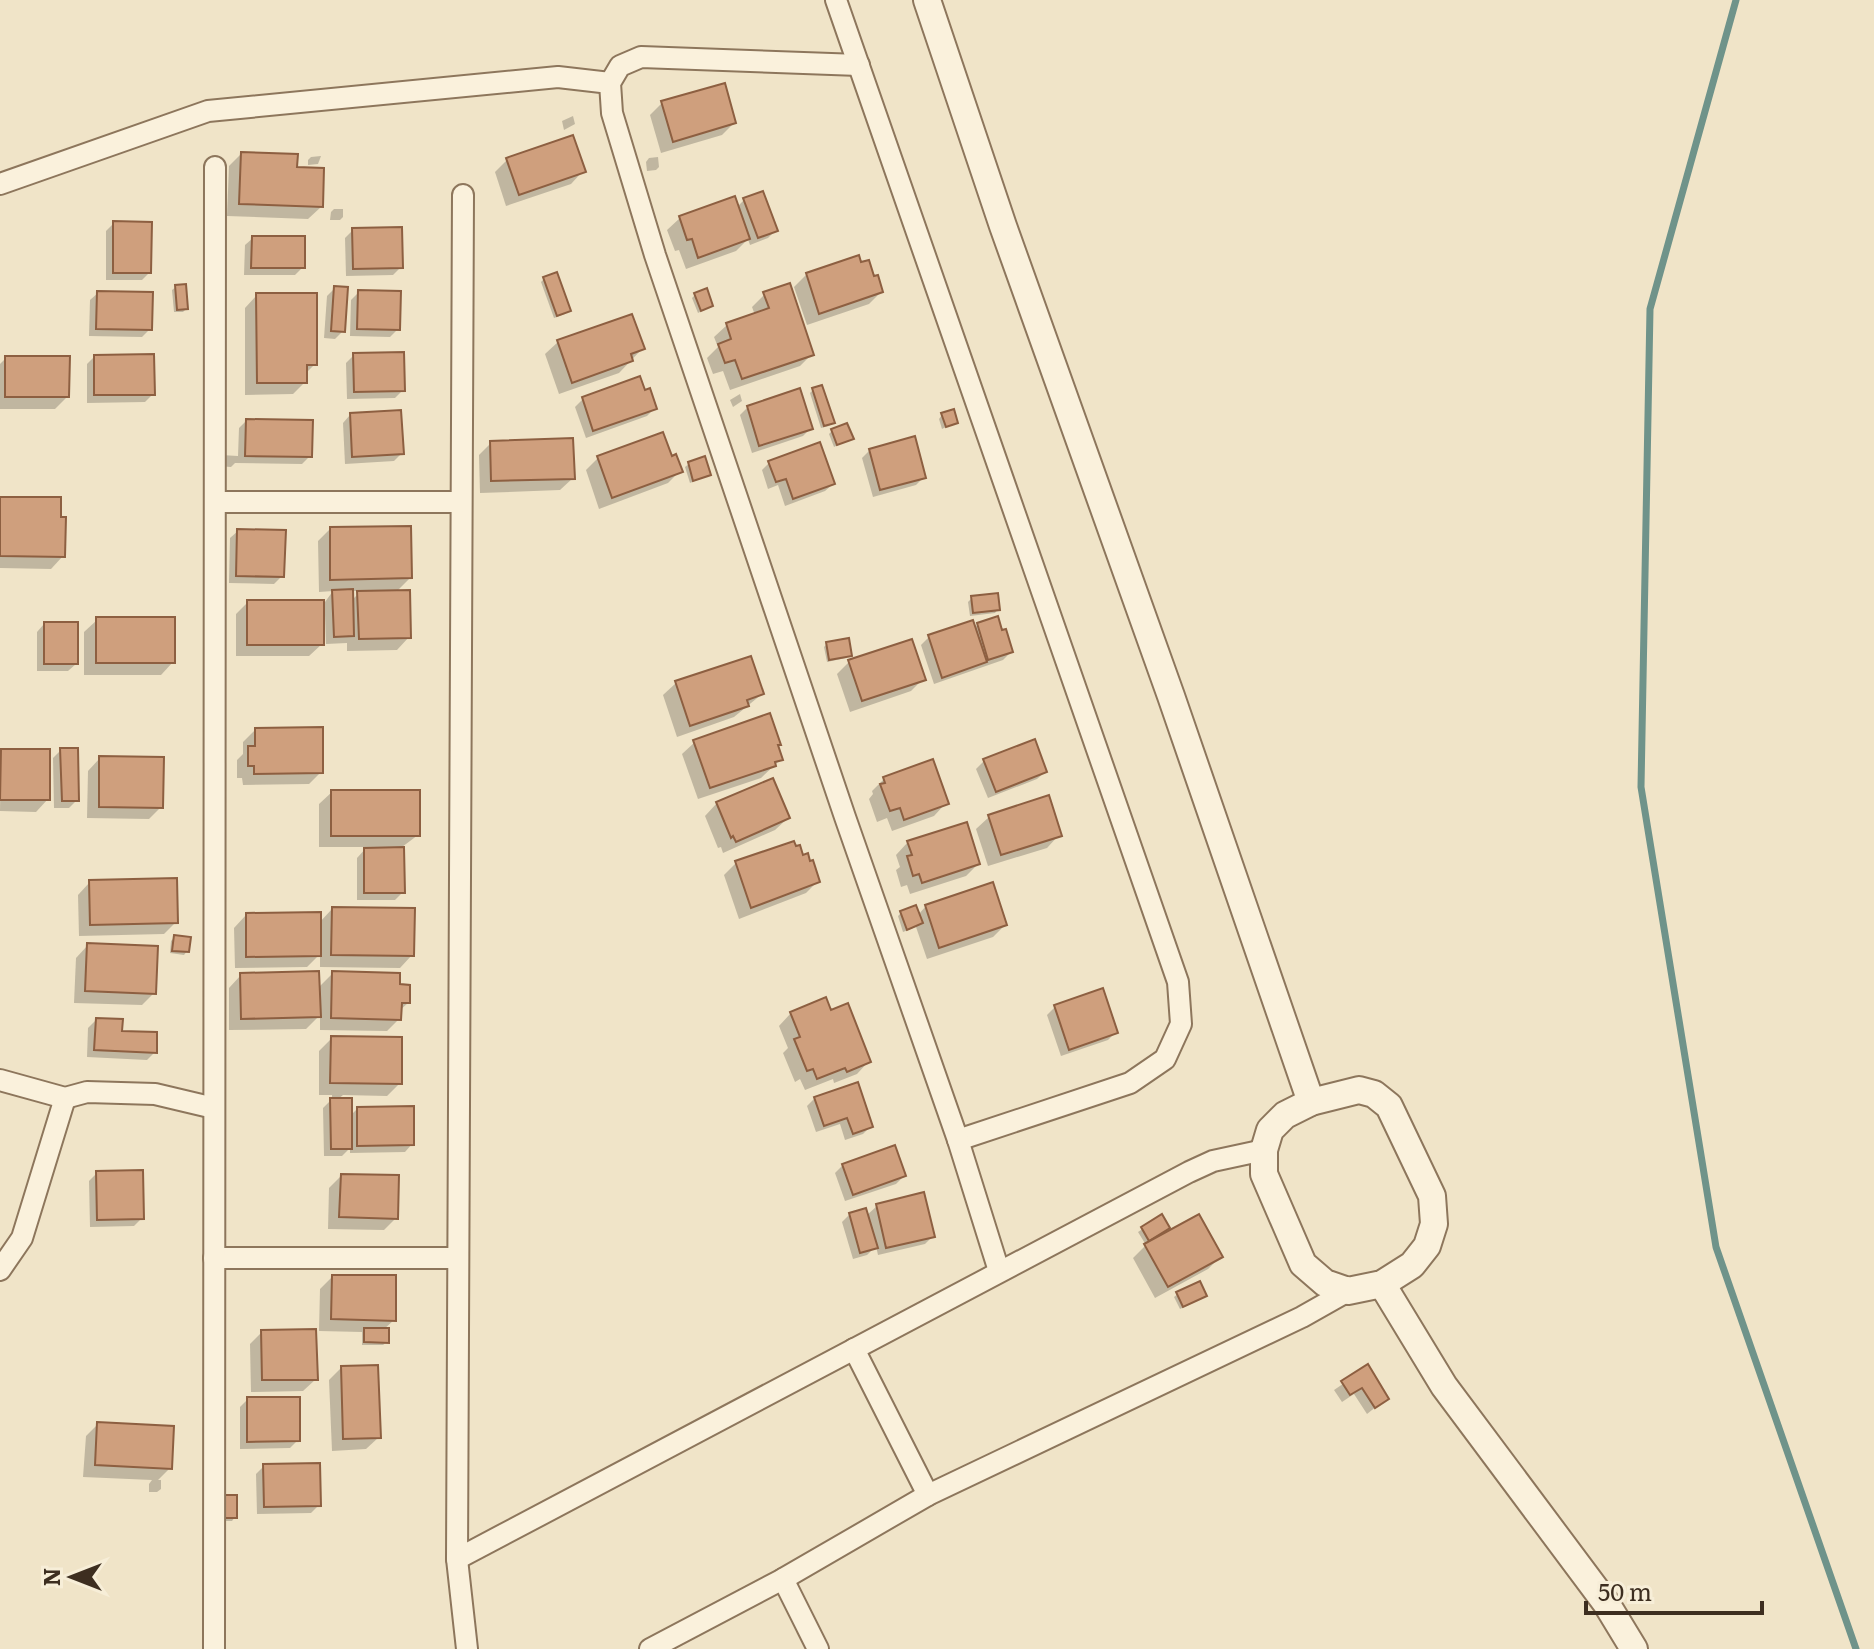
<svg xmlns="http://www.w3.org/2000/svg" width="1874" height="1649" font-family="Literata,serif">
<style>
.shadow{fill:#0003;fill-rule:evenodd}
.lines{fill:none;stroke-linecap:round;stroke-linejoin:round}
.stream{stroke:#6f938a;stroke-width:7}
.building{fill:#cf9f7d;stroke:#8d5f41;stroke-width:2}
.minor-casing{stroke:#8d765c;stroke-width:24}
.tertiary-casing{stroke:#8d765c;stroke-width:30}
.minor{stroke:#faf1dc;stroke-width:20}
.tertiary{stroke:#faf1dc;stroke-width:26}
</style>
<rect width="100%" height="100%" fill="#f0e4c8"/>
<!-- shadow -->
<g class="shadow">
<polygon points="662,103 734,123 722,135 661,153 650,115"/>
<polygon points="573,116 575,124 564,130 562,121"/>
<polygon points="241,154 295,169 321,207 308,219 227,216 229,166"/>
<polygon points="321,156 318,164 308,165 308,160 311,157"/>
<polygon points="658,157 659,167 656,170 647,171 646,162 649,158"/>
<polygon points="507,160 583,171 571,184 506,206 495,172"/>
<polygon points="744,200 776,230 768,238 750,245 748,239 736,251 686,269 679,250 675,251 667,230 680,218 737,207"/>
<polygon points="334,209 343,209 343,217 340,220 330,220 331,212"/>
<polygon points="114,223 149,273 142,280 106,280 106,231"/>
<polygon points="353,230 401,267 393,275 346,276 345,238"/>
<polygon points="253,238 303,267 295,275 244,275 245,245"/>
<polygon points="868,262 881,292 869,304 807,325 794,287 807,274"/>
<polygon points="544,279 568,311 565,314 554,318 541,282"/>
<polygon points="176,287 186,309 183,312 174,312 172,290"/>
<polygon points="335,288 343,331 335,339 324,338 327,296"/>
<polygon points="359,292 398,329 390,337 350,336 351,300"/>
<polygon points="98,293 150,329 142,337 89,336 90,300"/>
<polygon points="765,294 812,354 800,366 730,390 723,371 713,374 707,358 718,347 714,337 727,325 755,315 752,307"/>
<polygon points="257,295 315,364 305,374 305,382 293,394 245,395 245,308"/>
<polygon points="695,295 711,306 698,313 692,298"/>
<polygon points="558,342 642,349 619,373 559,394 545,354"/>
<polygon points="354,355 403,390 395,398 347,399 346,363"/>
<polygon points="95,356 153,394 145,402 87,403 87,364"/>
<polygon points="6,358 67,397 55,409 0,409 0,364"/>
<polygon points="813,390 833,422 829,426 821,428 810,393"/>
<polygon points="644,392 655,408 647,416 586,438 575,407 583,399"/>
<polygon points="740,394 742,401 733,407 730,400"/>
<polygon points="748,407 811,428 803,436 752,453 740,415"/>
<polygon points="350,415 402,453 394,461 345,464 343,423"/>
<polygon points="942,415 956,422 942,429 939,419"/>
<polygon points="246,421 310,456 302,464 235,463 231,467 217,466 221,455 238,456 239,428"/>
<polygon points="832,431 851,438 834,447 829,434"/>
<polygon points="491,443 573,478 560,490 480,493 479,455"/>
<polygon points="870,450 924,477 916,485 873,497 862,458"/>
<polygon points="598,458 670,459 680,471 668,483 599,509 586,470"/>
<polygon points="770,462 833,484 825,491 785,506 778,485 768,489 762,470"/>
<polygon points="689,464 709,475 690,483 685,467"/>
<polygon points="0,499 63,556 51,569 0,568"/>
<path d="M330 529 410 578 395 593 409 637 397 650 347 651V643L326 644 325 615H322V644L309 656H236V614L248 602H325L333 591 319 592 318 541ZM351 591H361L351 601Z"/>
<polygon points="238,531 282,576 274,584 229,583 230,538"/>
<polygon points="972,598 998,609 995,613 970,616 968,602"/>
<polygon points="97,620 173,662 161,675 84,675 84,632"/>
<polygon points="44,624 76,664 68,671 37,671 37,632"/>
<polygon points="978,624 1011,652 1003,660 934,684 921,645 929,637 974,629"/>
<polygon points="827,644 850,655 846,658 827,662 824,647"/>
<polygon points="849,662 923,679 911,691 850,712 837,674"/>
<polygon points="676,683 762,694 734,717 677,737 663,695"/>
<polygon points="255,730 321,772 309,784 243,785 242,778 237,778 237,760 243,754 243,742"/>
<polygon points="695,742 776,746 781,759 761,778 698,799 682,754"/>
<polygon points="61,750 77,800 69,808 54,808 53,758"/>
<polygon points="1,751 48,799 36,812 0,811"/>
<polygon points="100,758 161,807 149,819 87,818 88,771"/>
<polygon points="984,761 1045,772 1037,779 988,798 976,769"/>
<polygon points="884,779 946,803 934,816 892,831 887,818 877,822 869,799 873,794 872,791"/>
<polygon points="332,792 418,835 402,847 403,892 395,900 357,900 357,858 367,847 319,847 319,804"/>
<polygon points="717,803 788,818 775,830 723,853 721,847 718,848 705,816"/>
<polygon points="989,817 1059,835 1047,848 988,866 976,829"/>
<polygon points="908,842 978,864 966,876 910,894 907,885 901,887 896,870 900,867 896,855"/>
<polygon points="802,857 809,863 818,881 806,893 739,919 724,875 736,863"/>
<polygon points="90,882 176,922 164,934 79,936 78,895"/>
<polygon points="926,906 1005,925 993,937 927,959 916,927 903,932 898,916 901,913 918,915"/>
<polygon points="332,909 412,955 400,968 320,967 320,954 307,967 235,968 234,928 246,915 319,923"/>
<polygon points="174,938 187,951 184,955 170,953 171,941"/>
<polygon points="88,945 154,993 142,1005 74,1003 76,958"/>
<polygon points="333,973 398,986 408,1003 399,1011 399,1019 387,1031 320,1030 320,1015 306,1029 229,1030 229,988 241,975 318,988"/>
<polygon points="1055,1007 1116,1032 1108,1040 1061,1056 1047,1015"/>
<polygon points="830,1012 869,1061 857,1074 834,1083 833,1079 805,1090 800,1079 795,1082 783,1053 788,1048 779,1026 791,1013"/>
<polygon points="96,1020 120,1033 155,1052 147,1060 87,1057 88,1028"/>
<polygon points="332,1038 400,1083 387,1096 343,1095 337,1100 350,1116 357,1109 412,1144 405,1152 350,1153 350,1148 342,1156 324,1156 323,1108 332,1099 332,1095 319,1095 319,1051"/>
<polygon points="815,1098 871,1126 863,1134 845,1140 840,1124 816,1132 807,1106"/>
<polygon points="843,1165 904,1176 896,1184 845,1201 835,1173"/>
<polygon points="97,1173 142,1218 134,1226 90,1227 89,1181"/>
<polygon points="341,1176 396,1218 384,1230 328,1229 329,1188"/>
<polygon points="877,1206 933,1236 925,1244 878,1255 876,1246 867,1255 853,1259 842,1222 850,1214 866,1216"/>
<polygon points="1161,1217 1168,1227 1157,1238 1220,1257 1208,1269 1155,1298 1133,1258 1146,1245 1138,1232"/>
<polygon points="332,1277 394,1320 383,1330 387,1342 383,1345 362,1345 362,1332 319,1331 320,1289"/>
<polygon points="1178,1294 1201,1299 1180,1309 1174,1297"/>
<polygon points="262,1332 316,1379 303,1391 251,1392 250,1344"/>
<polygon points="1368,1367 1387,1398 1367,1414 1354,1394 1342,1402 1334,1390"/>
<polygon points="341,1368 379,1437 366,1449 332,1451 329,1380"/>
<polygon points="248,1399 298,1440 290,1448 240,1449 240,1407"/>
<polygon points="98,1424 170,1468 158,1480 161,1480 161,1489 157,1492 149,1492 149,1484 152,1480 83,1477 86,1436"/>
<polygon points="264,1466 319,1505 311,1513 257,1514 256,1474"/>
<polygon points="226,1497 235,1517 232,1521 223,1521 223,1500"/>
</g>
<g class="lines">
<!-- stream -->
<polyline class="stream" points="1736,0 1650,309 1641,787 1716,1247 1856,1649"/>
</g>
<!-- building -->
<g class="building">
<polygon points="725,83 736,123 673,142 661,101"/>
<polygon points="573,135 586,172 519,195 506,158"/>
<polygon points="241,152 298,154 297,167 324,168 323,207 239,204"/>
<polygon points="763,191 778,231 758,238 743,198"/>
<polygon points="735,196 750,239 698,258 692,239 687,240 679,216"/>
<polygon points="113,221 152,222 151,273 113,273"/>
<polygon points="402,227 403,268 353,269 352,228"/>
<polygon points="252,236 305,236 305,268 251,268"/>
<polygon points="859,255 861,262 869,260 874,276 878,275 883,292 819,314 806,273"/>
<polygon points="557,272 571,311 557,316 543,277"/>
<polygon points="790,283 814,355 742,379 735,360 725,363 718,344 731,339 726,323 769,308 763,292"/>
<polygon points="186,284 188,309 177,310 175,285"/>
<polygon points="334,286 348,287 345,332 331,331"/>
<polygon points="707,288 713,306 701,311 694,293"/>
<polygon points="358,290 401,291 400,330 357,329"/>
<polygon points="97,291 153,292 152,330 96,329"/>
<polygon points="256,293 317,293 317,365 307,365 307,383 257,383"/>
<polygon points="632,314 645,349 631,354 633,361 572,383 557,340"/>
<polygon points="404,352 405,391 354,392 353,353"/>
<polygon points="154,354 155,395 94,395 94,355"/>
<polygon points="5,356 70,356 69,397 5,397"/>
<polygon points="640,376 645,390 650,388 657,409 593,431 582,397"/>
<polygon points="822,385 835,423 824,426 812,388"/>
<polygon points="800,388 813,429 759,446 747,406"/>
<polygon points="954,409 958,423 946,427 941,413"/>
<polygon points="401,410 404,454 352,457 350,413"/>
<polygon points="246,419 313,420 312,457 245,456"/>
<polygon points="847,423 854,439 837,445 831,429"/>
<polygon points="663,432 672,456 676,454 683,472 612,498 597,456"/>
<polygon points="915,436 926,478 880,490 869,449"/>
<polygon points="573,438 575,479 491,481 490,441"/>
<polygon points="820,442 835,484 793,499 786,479 776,482 768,461"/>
<polygon points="705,456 711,475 693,481 688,462"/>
<polygon points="0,497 61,497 61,517 66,517 65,557 0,556"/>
<polygon points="411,526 412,578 330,580 330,527"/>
<polygon points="237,529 286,530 284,577 236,576"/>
<polygon points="353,589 354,636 334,637 332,590"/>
<polygon points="410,590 411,638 359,639 357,591"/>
<polygon points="998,593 1000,610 973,613 971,596"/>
<rect x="247" y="600" width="77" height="45"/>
<polygon points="998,616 1002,630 1006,629 1013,652 988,660 977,623"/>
<rect x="96" y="617" width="79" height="46"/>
<polygon points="973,620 987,662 942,678 928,635"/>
<rect x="44" y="622" width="34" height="42"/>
<polygon points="849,638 852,656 829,660 826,642"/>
<polygon points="912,639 926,680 862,701 848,660"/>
<polygon points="751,656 764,694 747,700 749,706 690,726 675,681"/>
<polygon points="770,713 781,745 778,745 783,760 775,762 776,766 710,788 693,740"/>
<polygon points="323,727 323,773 254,774 254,766 248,766 248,746 255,746 255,728"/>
<polygon points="1035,739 1047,772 996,792 983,759"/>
<polygon points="60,748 78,748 79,801 62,801"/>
<polygon points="1,749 50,749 50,800 0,800"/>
<polygon points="99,756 164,757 163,808 99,807"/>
<polygon points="933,759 949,804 904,820 900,808 890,811 880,784 885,783 883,777"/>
<polygon points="773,778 790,818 736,842 733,836 731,838 716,802"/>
<rect x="331" y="790" width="89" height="46"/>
<polygon points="1049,795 1062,836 1001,855 988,815"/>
<polygon points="967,822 980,864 922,883 919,874 913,876 907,856 912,855 907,841"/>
<polygon points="794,841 796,846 800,845 803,855 808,853 810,861 813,860 820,882 751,908 735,861"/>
<polygon points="404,847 405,893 364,893 364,848"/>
<polygon points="177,878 178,923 90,925 89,880"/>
<polygon points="993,882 1007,925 939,948 925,905"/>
<polygon points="916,905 923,923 907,930 900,911"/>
<polygon points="332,907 415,908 414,956 331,955"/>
<polygon points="321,912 321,956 246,957 246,913"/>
<polygon points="174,935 191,937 189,952 172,951"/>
<polygon points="87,943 158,946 156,994 85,991"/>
<polygon points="319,971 321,1017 241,1019 240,973"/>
<polygon points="332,971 400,973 400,984 410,985 410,1003 402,1003 401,1020 331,1018"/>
<polygon points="1103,988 1118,1033 1069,1050 1054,1005"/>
<polygon points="826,997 831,1010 848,1003 871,1062 847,1072 845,1068 817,1079 813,1069 807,1071 794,1039 800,1037 790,1012"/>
<polygon points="96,1018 123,1019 122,1031 157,1032 157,1053 94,1050"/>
<polygon points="331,1036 402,1037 402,1084 330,1083"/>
<polygon points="858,1082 873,1127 853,1134 847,1118 824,1126 814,1097"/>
<polygon points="330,1098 352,1098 352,1149 331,1149"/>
<polygon points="414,1106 414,1145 357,1146 357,1107"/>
<polygon points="895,1145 906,1176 853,1195 842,1164"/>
<polygon points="143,1170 144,1219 97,1220 96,1171"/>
<polygon points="341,1174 399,1175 398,1219 339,1217"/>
<polygon points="924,1192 935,1237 886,1248 876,1204"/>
<polygon points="866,1208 878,1248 860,1253 849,1213"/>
<polygon points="1162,1214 1170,1228 1149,1241 1141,1227"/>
<polygon points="1199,1214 1223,1257 1168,1287 1144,1244"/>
<polygon points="332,1275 396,1275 396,1321 331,1319"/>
<polygon points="1200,1281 1207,1296 1183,1307 1176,1292"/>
<polygon points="364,1328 389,1328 389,1343 364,1342"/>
<polygon points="316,1329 318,1380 262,1380 261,1330"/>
<polygon points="1368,1364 1389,1399 1375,1408 1362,1388 1350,1395 1341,1381"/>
<polygon points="378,1365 381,1438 343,1439 341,1366"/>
<polygon points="247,1397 300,1397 300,1441 247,1442"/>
<polygon points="97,1422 174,1426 172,1469 95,1465"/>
<polygon points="320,1463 321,1506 264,1507 263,1464"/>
<rect x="225" y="1495" width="12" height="23"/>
</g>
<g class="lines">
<defs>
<g id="minor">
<polyline points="836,0 1178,982 1181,1024 1165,1059 1130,1083 958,1140"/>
<polyline points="859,65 641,57 620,66 610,83 612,113 655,255 845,817 958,1140 999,1271"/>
<polyline points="0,184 208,111 558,77 610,83"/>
<polyline points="463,195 457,1559 467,1649"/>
<polyline points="215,502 461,502"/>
<polyline points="0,1080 65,1098 87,1092 155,1094 214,1108"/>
<polyline points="214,1258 458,1258"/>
<polyline points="0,1270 22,1238 65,1098"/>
<polyline points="854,1349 928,1495"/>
<polyline points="457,1559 1189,1172 1213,1161 1264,1150"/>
<polyline points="783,1579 818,1649"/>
<polyline points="214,1649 215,167"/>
<polyline points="650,1649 783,1579 928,1495 1302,1317 1348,1291"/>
</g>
<g id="tertiary">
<polyline points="927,0 1003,226 1171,696 1311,1102"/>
<polygon points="1359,1090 1374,1094 1389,1106 1432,1196 1434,1224 1427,1246 1412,1265 1382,1284 1348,1291 1325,1283 1303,1264 1264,1174 1264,1150 1270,1130 1285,1115 1311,1102"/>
<polyline points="1382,1284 1444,1386 1606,1603 1634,1649"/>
</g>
</defs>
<!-- minor casing -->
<use href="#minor" class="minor-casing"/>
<!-- tertiary casing -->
<use href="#tertiary" class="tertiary-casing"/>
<!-- minor -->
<use href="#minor" class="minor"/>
<!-- tertiary -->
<use href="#tertiary" class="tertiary"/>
</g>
<!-- north arrow -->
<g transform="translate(72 1577) rotate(270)" stroke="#f7eed8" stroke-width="6" paint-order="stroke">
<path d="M0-6L14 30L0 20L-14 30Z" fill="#3d2e20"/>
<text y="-12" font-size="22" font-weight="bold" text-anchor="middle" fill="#3d2e20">N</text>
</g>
<!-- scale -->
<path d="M1586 1601v12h176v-12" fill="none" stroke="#3d2e20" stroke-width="4"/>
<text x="1598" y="1601" font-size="24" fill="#3d2e20" stroke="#f7eed8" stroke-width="6" paint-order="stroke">50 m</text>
</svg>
